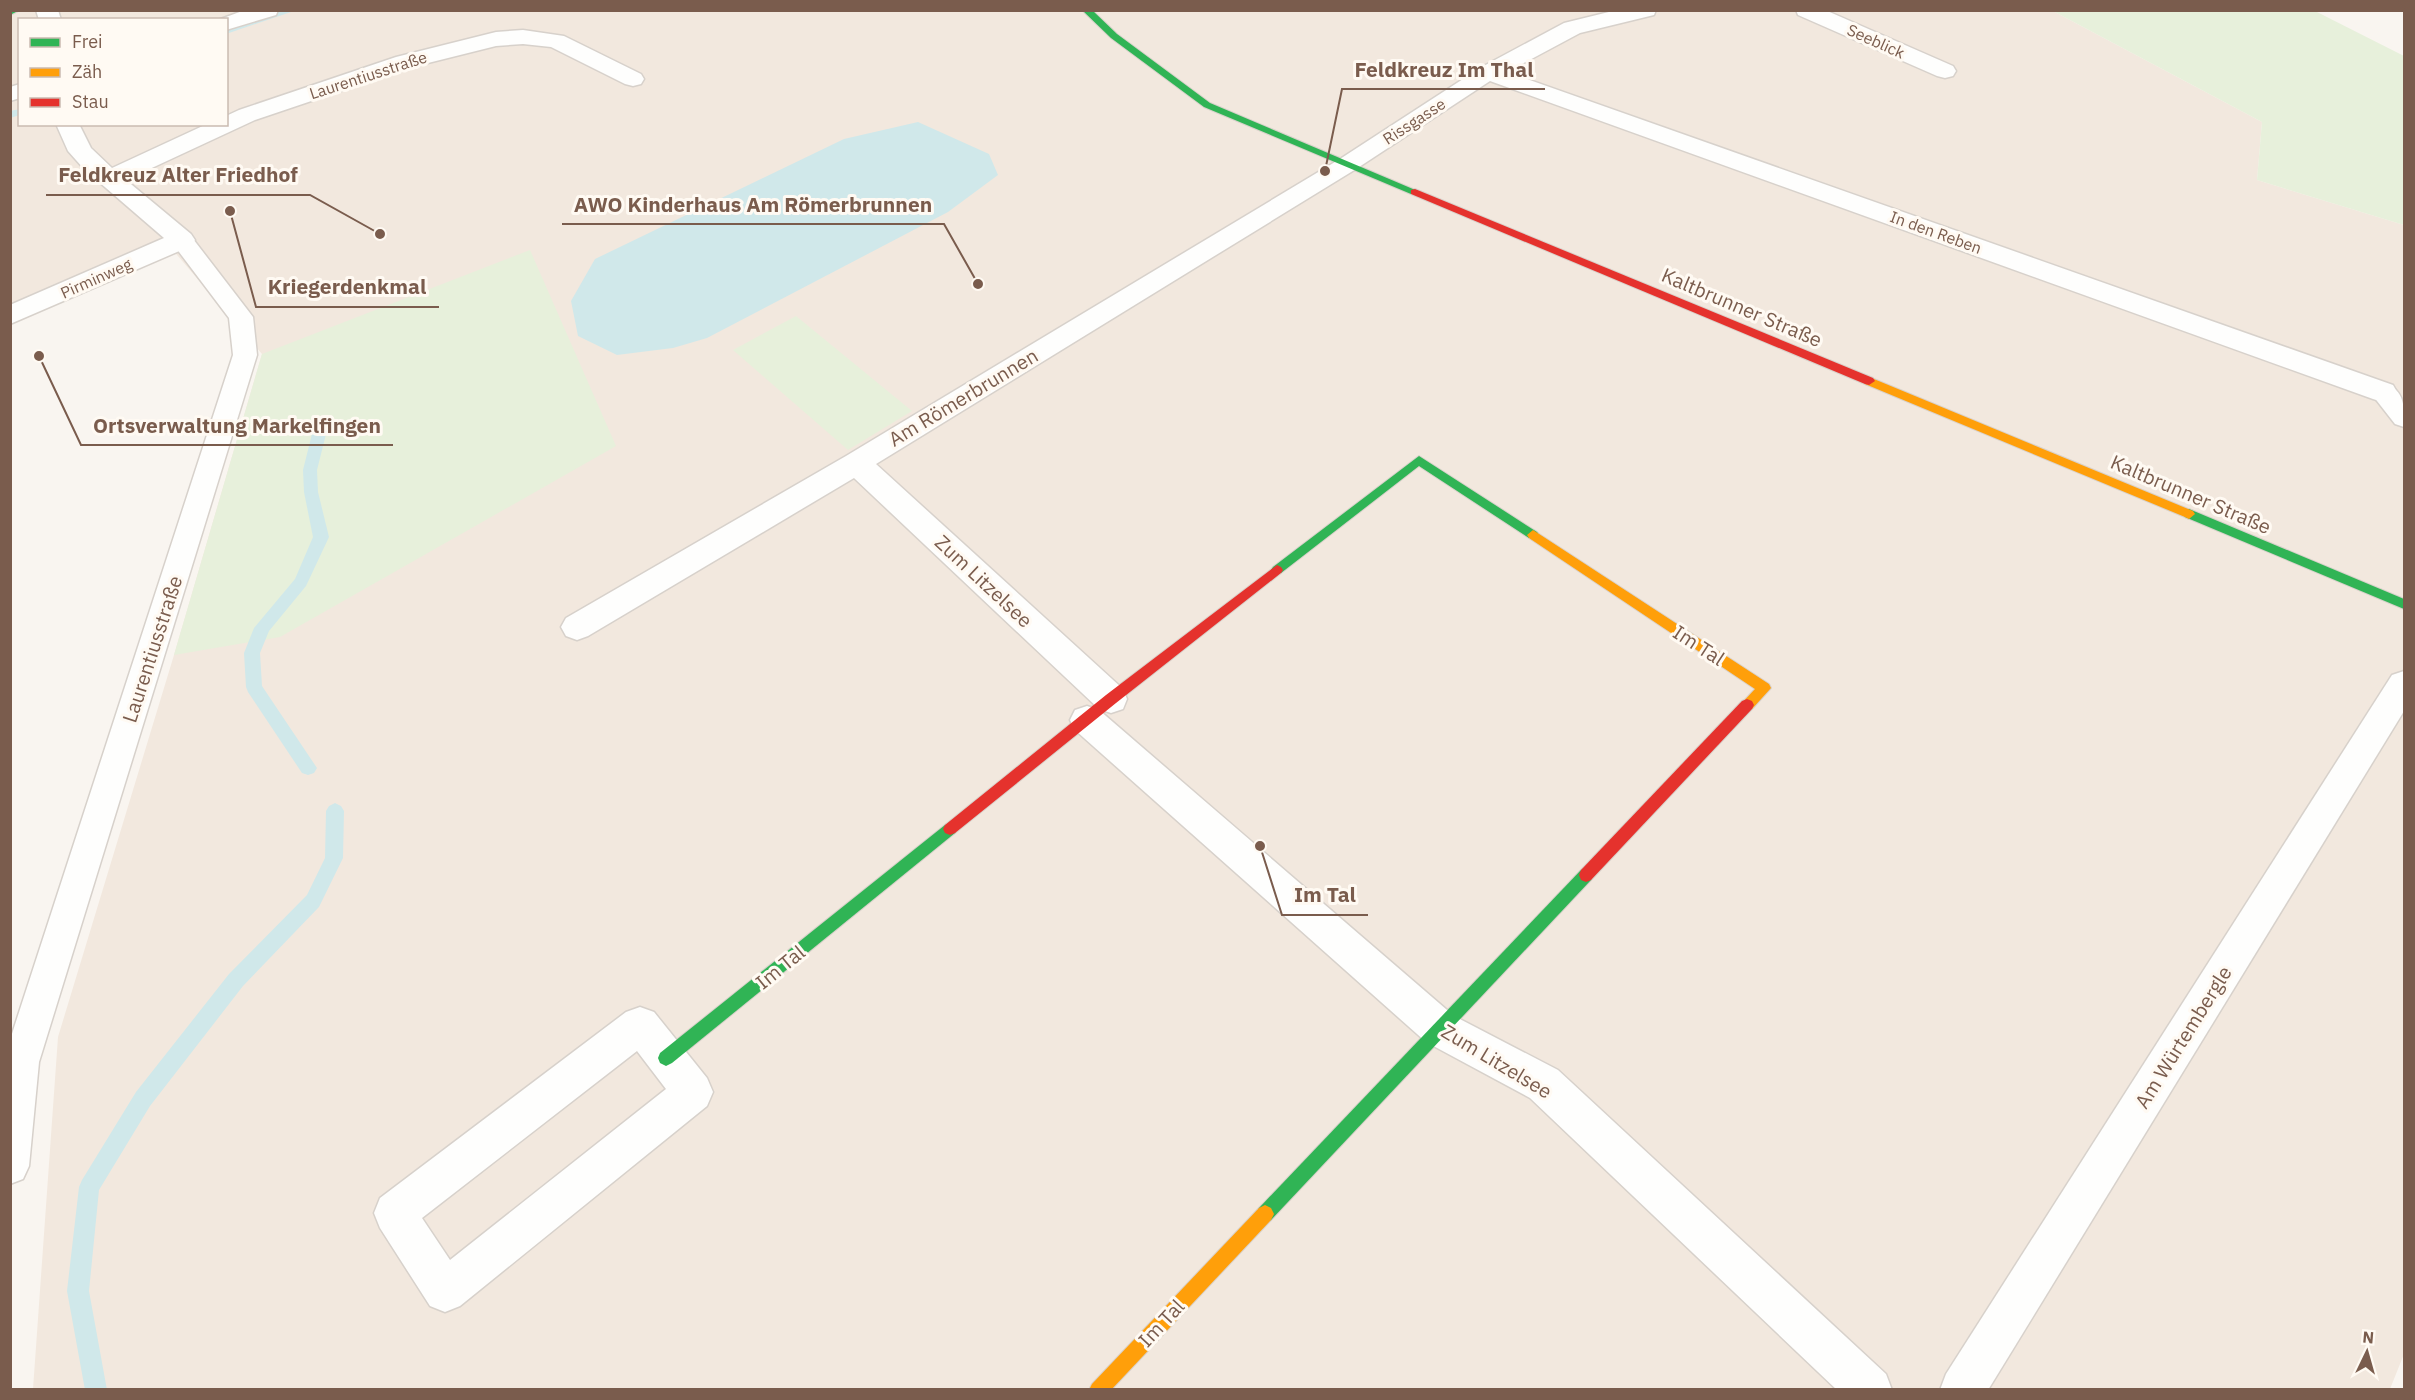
<svg xmlns="http://www.w3.org/2000/svg" width="2415" height="1400" font-family="'IBM Plex Sans',sans-serif">
<style>
.residential{fill:#f2e8de;fill-rule:evenodd}
.green{fill:#e7f0db}
.water{fill:#d0e8ea}
.lines{fill:none;stroke-linecap:round;stroke-linejoin:round}
.stream{fill:#d0e8ea;fill-rule:evenodd}
.lane-casing{stroke:#d7d1cb;stroke-width:3}
.street-casing{stroke:#d7d1cb;stroke-width:3}
.fast-casing{stroke:#d9d2cb;stroke-width:2}
.slow-casing{stroke:#d9d2cb;stroke-width:2}
.jam-casing{stroke:#d9d2cb;stroke-width:2}
.lane{fill:#fefefd;fill-rule:evenodd}
.street{fill:#fefefd;fill-rule:evenodd}
.fast{fill:#30b455;fill-rule:evenodd}
.slow{fill:#ff9f0a;fill-rule:evenodd}
.jam{fill:#e5322d;fill-rule:evenodd}
.labels{text-anchor:middle;dominant-baseline:central;stroke-width:6;stroke-linejoin:round;paint-order:stroke}
.far-street-label{font-size:16px;fill:#7a5c4d;stroke:#fffaf3}
.street-label{font-size:20px;fill:#7a5c4d;stroke:#fffaf3}
.leader{fill:none;stroke:#7a5c4d;stroke-width:2}
.callout-dot{fill:#7a5c4d;stroke:#fffaf3;stroke-width:2}
.callout-label{font-size:21px;text-anchor:middle;font-weight:bold;fill:#7a5c4d;stroke:#fffaf3;stroke-width:6;stroke-linejoin:round;paint-order:stroke}
</style>
<rect width="100%" height="100%" fill="#f9f5f0"/>
<!-- residential -->
<path class="residential" d="M11 11H2053L2262 122 2257 180 2404 225V1354L2390 1389H33L58 1037 174 655 262 354 165 241 11 308ZM20 20H226V124H20Z"/>
<!-- green -->
<g class="green">
<polygon points="2053,11 2315,11 2404,56 2404,225 2257,180 2262,122"/>
<polygon points="530,250 616,446 280,637 174,655 262,354"/>
<polygon points="796,316 912,411 848,450 733,350"/>
</g>
<!-- water -->
<polygon class="water" points="918,122 989,154 998,175 948,212 707,338 673,348 617,355 578,336 571,301 595,259 844,139"/>
<g class="lines">
<!-- stream -->
<g class="stream">
<polygon points="279,10 297,10 226,34 226,27"/>
<polygon points="20,109 20,115 10,118 10,111"/>
<polygon points="319,429 326,434 317,470 318,492 329,537 306,586 269,631 260,653 262,686 317,768 314,773 308,775 302,773 248,692 246,687 244,653 254,628 295,579 313,537 304,492 303,470 312,434"/>
<polygon points="335,803 341,806 344,811 343,858 319,907 243,986 150,1106 99,1190 89,1291 107,1390 85,1390 67,1291 79,1187 82,1180 136,1092 229,974 307,895 325,858 326,811 329,806"/>
</g>
<defs>
<g id="lane">
<polygon points="182,233 190,235 253,317 257,355 39,1062 29,1166 23,1179 10,1184 10,1040 233,355 229,318 170,240 174,235"/>
<path d="M2383 383C2406 390 2404 407 2404 427L2395 424 2370 392 2374 386Z"/>
</g>
<g id="street">
<polygon points="36,10 58,10 61,20 39,20"/>
<polygon points="245,10 278,10 276,15 226,30 226,20 218,20"/>
<polygon points="1617,10 1656,10 1654,15 1580,33 1507,72 2393,385 2397,392 2393,399 2383,402 2373,399 1490,81 1356,169 876,464 1123,689 1127,699 1123,709 1111,713 1099,709 854,478 588,636 577,640 566,636 561,627 566,618 846,456 1340,159 1480,68 1564,23"/>
<polygon points="1796,10 1825,10 1953,66 1956,71 1953,76 1945,78 1937,76 1798,15"/>
<polygon points="523,30 564,36 641,74 644,79 641,84 633,86 625,84 551,47 523,44 496,46 412,67 255,120 126,180 191,234 195,240 191,246 10,324 10,305 164,238 84,169 68,151 56,124 79,124 91,148 112,168 207,124 226,124 226,116 239,110 396,57 496,32"/>
<polygon points="20,84 20,98 10,101 10,87"/>
<polygon points="2404,671 2404,711 1988,1390 1940,1390 1946,1374 2392,675"/>
<polygon points="1087,706 1099,710 1454,1016 1558,1070 1886,1374 1892,1390 1837,1390 1530,1098 1426,1042 1075,730 1070,720 1075,710"/>
<path d="M640 1007 654 1012 707 1078 713 1092 707 1106 460 1306 445 1312 430 1306 380 1228 374 1213 380 1198 626 1012ZM637 1051 666 1089 450 1260 422 1218Z"/>
</g>
<g id="fast">
<polygon points="10,10 20,10 10,15"/>
<polygon points="1082,10 1092,10 1117,34 1210,103 1420,192 1419,194 1411,194 1204,107 1111,38"/>
<polygon points="1419,456 1537,532 1539,535 1537,538 1529,538 1419,466 1281,573 1273,573 1271,570 1273,567"/>
<polygon points="2189,509 2404,599 2404,609 2185,517 2183,514 2185,511"/>
<polygon points="950,823 955,825 957,829 955,833 672,1063 666,1066 660,1063 658,1058 660,1053 945,825"/>
<polygon points="1586,868 1591,870 1593,875 1591,880 1271,1220 1265,1223 1259,1220 1256,1214 1259,1208 1581,870"/>
</g>
<g id="slow">
<polygon points="1869,377 2193,511 2195,514 2189,519 2185,517 1865,384 1863,381"/>
<polygon points="1533,530 1769,684 1771,688 1752,709 1742,709 1740,705 1755,689 1529,538 1527,535"/>
<polygon points="1265,1205 1271,1208 1274,1214 1271,1220 1111,1390 1089,1390 1092,1384 1259,1208"/>
</g>
<g id="jam">
<polygon points="1415,189 1873,378 1875,381 1869,385 1865,384 1411,194 1411,190"/>
<polygon points="1277,565 1281,567 1283,570 1281,573 1116,703 955,833 950,835 945,833 943,829 945,825 1106,695"/>
<polygon points="1747,699 1752,701 1754,705 1752,709 1591,880 1586,882 1581,880 1579,875 1581,870 1742,701"/>
</g>
</defs>
<!-- lane casing -->
<use href="#lane" class="lane-casing"/>
<!-- street casing -->
<use href="#street" class="street-casing"/>
<!-- fast casing -->
<use href="#fast" class="fast-casing"/>
<!-- slow casing -->
<use href="#slow" class="slow-casing"/>
<!-- jam casing -->
<use href="#jam" class="jam-casing"/>
<!-- lane -->
<use href="#lane" class="lane"/>
<!-- street -->
<use href="#street" class="street"/>
<!-- fast -->
<use href="#fast" class="fast"/>
<!-- slow -->
<use href="#slow" class="slow"/>
<!-- jam -->
<use href="#jam" class="jam"/>
</g>
<g class="labels">
<!-- far-street labels -->
<g class="far-street-label">
<text transform="translate(1876 41) rotate(24)">Seeblick</text>
<text transform="translate(368 75) rotate(-18)">Laurentiusstraße</text>
<text transform="translate(1414 121) rotate(-33)">Rissgasse</text>
<text transform="translate(1936 232) rotate(20)">In den Reben</text>
<text transform="translate(96 278) rotate(-24)">Pirminweg</text>
</g>
<!-- street labels -->
<g class="street-label">
<text transform="translate(1742 307) rotate(23)">Kaltbrunner Straße</text>
<text transform="translate(963 397) rotate(-31)">Am Römerbrunnen</text>
<text transform="translate(2191 494) rotate(23)">Kaltbrunner Straße</text>
<text transform="translate(984 581) rotate(43)">Zum Litzelsee</text>
<text transform="translate(1699 645) rotate(33)">Im Tal</text>
<text transform="translate(152 649) rotate(-72)">Laurentiusstraße</text>
<text transform="translate(780 967) rotate(-39)">Im Tal</text>
<text transform="translate(2183 1037) rotate(-58)">Am Würtembergle</text>
<text transform="translate(1497 1061) rotate(31)">Zum Litzelsee</text>
<text transform="translate(1161 1323) rotate(-47)">Im Tal</text>
</g>
</g>
<!-- callouts -->
<path class="leader" d="M1325 171L1342 89H1545M380 234L310 195H46M978 284L944 224H562M230 211L256 307H439M39 356L81 445H393M1260 846L1282 915H1368"/>
<g class="callout-dot">
<circle cx="1325" cy="171" r="6"/>
<circle cx="380" cy="234" r="6"/>
<circle cx="978" cy="284" r="6"/>
<circle cx="230" cy="211" r="6"/>
<circle cx="39" cy="356" r="6"/>
<circle cx="1260" cy="846" r="6"/>
</g>
<g class="callout-label">
<text x="1444" y="77">Feldkreuz Im Thal</text>
<text x="178" y="182">Feldkreuz Alter Friedhof</text>
<text x="753" y="212">AWO Kinderhaus Am Römerbrunnen</text>
<text x="347" y="294">Kriegerdenkmal</text>
<text x="237" y="433">Ortsverwaltung Markelfingen</text>
<text x="1325" y="902">Im Tal</text>
</g>
<!-- border -->
<rect width="2415" height="1400" fill="none" stroke="#7a5c4d" stroke-width="24"/>
<!-- legend -->
<rect x="18" y="18" width="210" height="108" fill="#fffaf3" stroke="#cabbb1" stroke-width="1.5"/>
<rect x="30" y="38" width="30" height="9" fill="#30b455" stroke="#cabbb1" stroke-width="1.5"/>
<text x="72" y="48" font-size="18" fill="#7a5c4d">Frei</text>
<rect x="30" y="68" width="30" height="9" fill="#ff9f0a" stroke="#cabbb1" stroke-width="1.5"/>
<text x="72" y="78" font-size="18" fill="#7a5c4d">Zäh</text>
<rect x="30" y="98" width="30" height="9" fill="#e5322d" stroke="#cabbb1" stroke-width="1.5"/>
<text x="72" y="108" font-size="18" fill="#7a5c4d">Stau</text>
<!-- north arrow -->
<g transform="translate(2367 1352) rotate(5)" stroke="#fffaf3" stroke-width="4.5" paint-order="stroke">
<path d="M0-4.5L10 22L0 15L-10 22Z" fill="#7a5c4d"/>
<text y="-9" font-size="16" font-weight="bold" text-anchor="middle" fill="#7a5c4d">N</text>
</g>
</svg>
